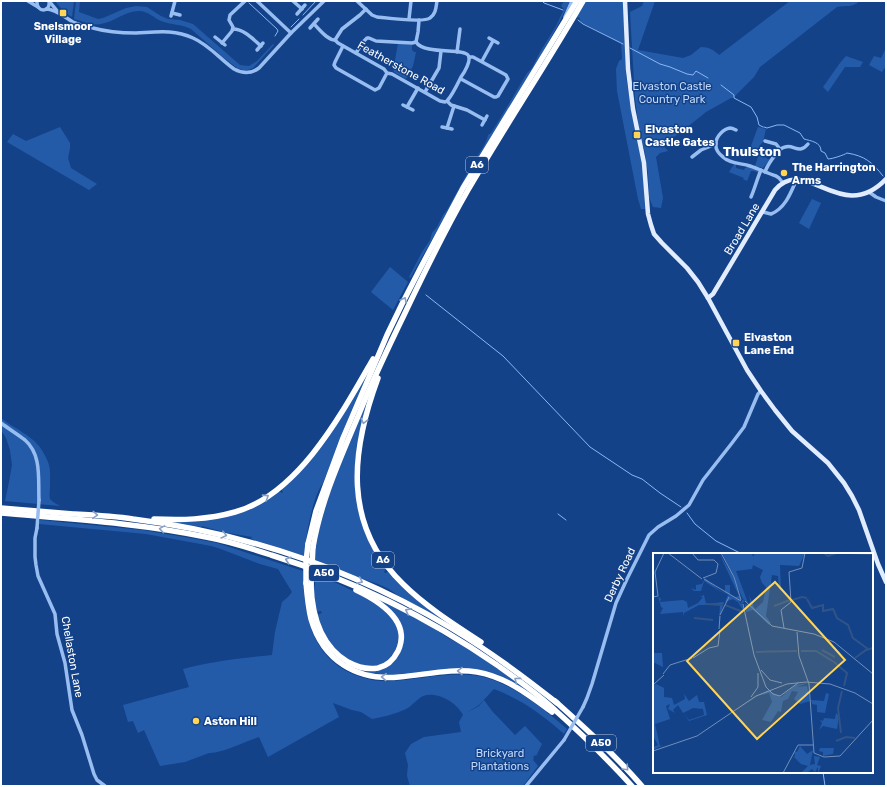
<svg xmlns="http://www.w3.org/2000/svg" width="887" height="787" font-family="Rubik,sans-serif">
<style>
.green{fill:#245ba8}
.lines{fill:none;stroke-linecap:round;stroke-linejoin:round}
.stream{stroke:#8ab7f3;stroke-width:1}
.minor{stroke:#98bdf0;stroke-width:3.5}
.major{stroke:#e1ecff;stroke-width:4.5}
.highway{stroke:#fff;stroke-width:5.5}
.minor-bridge{stroke:#98bdf0;stroke-width:3.5}
.highway-bridge{stroke:#fff;stroke-width:5.5}
.oneway{stroke:#89a0c4}
.poi-dot{fill:#ffd457;stroke:#134289;stroke-width:1.5}
.labels{text-anchor:middle;dominant-baseline:central;stroke-width:3;stroke-linejoin:round;paint-order:stroke}
.shield{fill:#134289;stroke:#b8c6dc;stroke-width:1}
.shield-label{font-size:10px;font-weight:bold;fill:#fff}
.poi-label{font-size:11px;font-weight:bold;fill:#fff;stroke:#134289;text-anchor:start}
.street-label{font-size:11px;fill:#fff;stroke:#134289}
.park-label{font-size:11px;fill:#bfd8fc;stroke:#134289}
.quarter-label{font-size:13px;font-weight:bold;fill:#fff;stroke:#134289}
.inset-river{fill:none;stroke:#305388;stroke-width:2}
.inset-road{fill:none;stroke:#718eb8;stroke-width:1}
.view{fill:#ffd457;fill-opacity:0.15;stroke:#ffd457;stroke-width:2}
.inset-edge{fill:none;stroke:#fff;stroke-width:2}
</style>
<rect width="100%" height="100%" fill="#134289"/>
<!-- green -->
<g class="green">
<polygon points="55,1 74,1 72,17 64,12"/>
<path d="M76 1H80L79 12 98 19 103 18 126 8 136 6 147 7 161 16 168 19 180 20 193 24 240 65 249 66 257 61 273 44 274 45 253 68 245 71 237 68 223 57 191 29C182 24 171 25 161 21 154 18 148 11 139 11 125 11 114 22 101 24 92 26 82 21 74 19Z"/>
<path d="M564 1H570L559 23 540 57 476 161 411 277 410 278 409 277 422 252 430 240 432 233 437 227 443 215 447 210 469 170 467 167 472 161 475 160C479 154 487 142 488 135L491 133 501 117 527 73 532 68 540 52 556 26 564 9 561 6Z"/>
<polygon points="585,1 623,1 626,75 631,109 643,169 645,209 641,209 638,199 617,91 616,69 619,61 622,59 621,43 581,22 579,17 576,18"/>
<path d="M644 1H655L638 50 683 58 691 55 701 47C709 47 714 50 719 55L790 1H859C854 8 845 5 837 7L760 67 754 77 733 98H731L706 112 680 133 662 144 668 151 660 153 656 157 663 198 661 208 653 207 649 197 648 174 645 153 639 128 635 99 630 12 642 6Z"/>
<polygon points="398,43 412,45 412,50 414,52 416,52 413,66 406,79 394,72 393,67 392,66 395,60"/>
<polygon points="886,48 886,66 882,72 869,65 874,56 881,58"/>
<polygon points="846,56 863,62 860,67 845,67 828,92 823,87 840,63"/>
<polygon points="60,127 70,143 70,148 68,158 71,168 97,184 89,190 7,142 13,134 26,141"/>
<polygon points="758,127 766,129 763,142 760,145 757,155 767,158 767,159 770,159 763,168 755,166 758,157 748,154"/>
<polygon points="734,164 736,164 736,168 744,170 745,168 746,168 747,166 759,171 759,173 754,171 751,171 747,181 743,179 744,178 729,172"/>
<polygon points="812,199 821,203 809,229 799,223"/>
<polygon points="390,267 408,282 393,310 371,292"/>
<path d="M367 374 346 424 323 483C321 486 319 489 318 492 312 504 304 542 305 556L251 539 252 537 223 532 202 526 201 527 165 521 223 517 279 491 282 493 283 492 281 489 291 480Z"/>
<polygon points="367,400 357,443 355,463 355,489 380,560 386,569 384,572 385,573 388,572 403,588 411,595 444,620 443,620 397,595 389,589 378,584 363,579 315,560 316,548 314,548 331,487"/>
<path d="M1 418C20 433 38 436 48 462 51 469 50 478 50 486 50 490 49 495 50 499 52 502 57 504 60 506L5 501 9 482 12 465 10 450 6 438 1 430Z"/>
<path d="M40 520 142 530 196 539 217 543 303 571C303 612 311 658 355 675 366 679 378 682 390 681 421 680 452 670 483 677 513 684 544 709 567 729L564 734C543 715 521 699 494 689L479 705 466 713 479 706 484 700 492 711 515 735 525 726 542 744 536 756 535 755 533 757 534 758 533 760 538 766 523 786H410L407 776 408 765 405 753 411 744 424 737 461 732 459 722 463 715C457 703 438 691 423 696 417 699 412 706 406 709 395 714 383 717 372 719L361 712 352 710 333 703 339 717 268 757 259 737C247 741 220 754 209 753L185 762 160 766 144 730 138 733 133 721 128 722 123 705 189 687 183 669C212 661 242 658 272 655L275 632 282 602 288 597 292 592 278 569 260 564 218 548 211 546 146 534 39 524Z"/>
<path d="M315 574C334 582 354 590 372 602 377 604 381 607 385 610 388 612 390 616 393 619 407 640 392 670 365 666 352 664 337 652 328 641 324 635 320 624 317 616L319 614 322 613 321 611 316 612 313 586H315Z"/>
<polygon points="371,595 429,625 448,638 464,646 501,671 531,693 530,694 486,672 394,675 369,673 358,669 365,671 395,659 401,626"/>
</g>
<g class="lines">
<!-- stream -->
<g class="stream">
<polyline points="542,1 544,3 563,10"/>
<polyline points="249,3 277,29 278,31 275,36"/>
<polyline points="303,15 316,1"/>
<polyline points="578,20 583,24 623,44"/>
<polyline points="291,27 299,19"/>
<polyline points="630,48 660,64 670,67 687,74 693,75 696,71 708,78"/>
<polyline points="721,85 734,95 734,98 751,107 757,117 759,125 763,127"/>
<path d="M764 127 767 128 777 125H784L800 133 804 139C811 141 821 142 821 151L825 153 828 159C832 159 844 155 847 153 865 156 872 162 883 176"/>
<polyline points="426,295 503,356 590,447 632,475 642,479 660,493 681,507"/>
<polyline points="687,513 695,524 716,541 742,554"/>
<polyline points="558,514 566,520"/>
<polyline points="823,772 825,786"/>
</g>
<!-- minor -->
<g class="minor">
<polyline points="28,1 38,7"/>
<path d="M37 1C36 13 51 13 49 1"/>
<polyline points="49,1 58,12"/>
<polyline points="257,1 291,33"/>
<polyline points="293,1 302,9"/>
<path d="M357 1 372 15 377 17C387 18 424 23 430 18 436 14 436 7 437 1"/>
<path d="M46 9C56 9 64 17 73 22 80 25 87 27 93 28 107 32 121 33 136 33 156 32 174 29 193 38 209 45 220 59 234 69 243 74 251 74 259 68L291 33 324 1"/>
<polyline points="172,13 180,15"/>
<polyline points="297,14 305,5"/>
<polyline points="171,16 175,1"/>
<polyline points="565,17 572,1"/>
<polyline points="409,19 411,1"/>
<path d="M314 24C320 30 327 40 335 40"/>
<polyline points="310,28 318,19"/>
<path d="M233 29C244 29 253 39 261 46"/>
<polyline points="215,37 225,45"/>
<polyline points="489,38 498,43"/>
<path d="M335 40 338 43 384 69 387 73 392 74 440 101 445 102 447 101C453 94 457 85 461 77 464 73 472 60 468 55 463 48 424 55 416 42L418 32 419 20"/>
<polyline points="335,40 342,29 360,15 366,9"/>
<polyline points="222,43 232,31 233,27 229,20 230,15 245,1"/>
<polyline points="343,46 335,62 334,65 336,68 375,90 379,88 387,73"/>
<polyline points="257,50 263,43"/>
<polyline points="457,52 460,29"/>
<polyline points="356,53 362,43 367,38 369,38 376,41 412,43 416,42"/>
<polyline points="482,61 493,41"/>
<polyline points="461,79 494,97 496,97 498,96 508,79 506,75 473,57 469,57"/>
<polyline points="425,92 439,68 441,51"/>
<polyline points="447,101 451,105 467,110 485,120"/>
<polyline points="403,105 413,110"/>
<polyline points="407,107 418,88"/>
<polyline points="482,125 487,116"/>
<polyline points="442,127 452,129"/>
<polyline points="447,128 454,106"/>
<path d="M736 130C734 129 732 128 730 128 723 129 716 137 716 143 715 149 719 154 723 157 730 164 741 163 750 166 759 169 767 173 776 176L779 178 783 183"/>
<polyline points="765,141 776,144 780,149"/>
<polyline points="692,157 701,150 716,144"/>
<path d="M765 172C767 166 778 148 785 147 794 144 799 155 808 144"/>
<polyline points="869,192 876,197 886,201"/>
<path d="M751 197C755 188 757 179 761 170"/>
<path d="M763 212 771 214C784 209 790 195 795 183"/>
<path d="M1 423C9 429 17 434 25 440 42 455 38 479 39 500"/>
<polyline points="37,528 35,538 35,557 36,565 38,576 55,614 57,634 65,663 72,710 82,735 94,774 97,780 105,786"/>
<polyline points="583,707 587,698 592,684 616,603 627,579 649,535 658,527 676,516 689,505 703,480 732,443 744,427 758,394 761,391"/>
<polyline points="526,786 564,740"/>
</g>
<!-- major -->
<g class="major">
<polyline points="625,1 628,69 633,109 644,163 648,214 651,225 654,234 662,243 687,268 698,282 708,298 747,370 761,391 775,410 792,431 828,463 844,483 852,496 859,510 878,564 886,582"/>
<path d="M708 298 713 294 775 190C806 154 841 226 886 179"/>
</g>
<!-- highway -->
<g class="highway">
<path d="M378 378C351 451 342 525 403 584 425 606 455 625 481 642"/>
<path d="M1 508C25 510 49 512 73 514 93 515 114 516 133 519 245 533 354 570 451 628 488 650 523 676 557 703"/>
<path d="M1 513C69 519 139 523 206 537 228 541 250 548 271 555 352 580 428 617 497 665 518 680 538 694 556 711 583 735 608 760 632 786"/>
<path d="M154 519C182 520 207 520 235 512 299 494 342 413 373 359"/>
<polyline points="308,544 316,511 343,438 387,335 402,304 421,267 463,188 577,1"/>
<path d="M313 547C321 500 341 457 359 414 373 379 389 346 405 313 425 271 445 230 468 190 505 126 546 65 583 1"/>
<path d="M306 583C307 595 308 607 311 619 323 661 357 681 399 677 425 675 451 668 477 672 506 677 529 695 552 712"/>
<path d="M311 585C312 615 321 646 348 662 357 667 367 670 378 668 387 666 394 659 398 651 412 621 379 601 356 590"/>
<path d="M555 701C585 728 615 755 642 786"/>
</g>
<!-- minor-bridge -->
<g class="minor-bridge">
<polyline points="37,528 39,500"/>
<polyline points="564,740 583,707"/>
</g>
<!-- highway-bridge -->
<g class="highway-bridge">
<polyline points="306,583 306,562 308,544"/>
<polyline points="311,585 313,547"/>
</g>
</g>
<!-- one-way arrows -->
<defs><path id="oneway-chevron" d="M-2-3.5L2.5 0L-2 3.5" fill="none" stroke-width="1.6" stroke-linecap="round" stroke-linejoin="round"/></defs>
<g class="oneway">
<use href="#oneway-chevron" transform="translate(404 300) rotate(-63)"/>
<use href="#oneway-chevron" transform="translate(364 421) rotate(104)"/>
<use href="#oneway-chevron" transform="translate(266 497) rotate(-33)"/>
<use href="#oneway-chevron" transform="translate(95 515) rotate(4)"/>
<use href="#oneway-chevron" transform="translate(162 529) rotate(-171)"/>
<use href="#oneway-chevron" transform="translate(224 535) rotate(14)"/>
<use href="#oneway-chevron" transform="translate(288 560) rotate(-162)"/>
<use href="#oneway-chevron" transform="translate(360 581) rotate(24)"/>
<use href="#oneway-chevron" transform="translate(408 611) rotate(-153)"/>
<use href="#oneway-chevron" transform="translate(460 671) rotate(-179)"/>
<use href="#oneway-chevron" transform="translate(384 677) rotate(-178)"/>
<use href="#oneway-chevron" transform="translate(517 680) rotate(-143)"/>
<use href="#oneway-chevron" transform="translate(626 768) rotate(47)"/>
</g>
<!-- markers -->
<g class="poi-dot">
<rect x="59" y="9" width="8" height="8" rx="2"/>
<rect x="633" y="131" width="8" height="8" rx="2"/>
<circle cx="784" cy="173" r="4"/>
<rect x="732" y="339" width="8" height="8" rx="2"/>
<circle cx="196" cy="721" r="4"/>
</g>
<g class="labels">
<!-- shield labels -->
<g class="shield">
<rect x="466" y="157" width="22" height="16" rx="3"/>
<rect x="372" y="552" width="22" height="16" rx="3"/>
<rect x="309" y="565" width="30" height="16" rx="3"/>
<rect x="586" y="735" width="30" height="16" rx="3"/>
</g>
<g class="shield-label">
<text x="477" y="165">A6</text>
<text x="383" y="560">A6</text>
<text x="324" y="573">A50</text>
<text x="601" y="743">A50</text>
</g>
<!-- poi labels -->
<g class="poi-label">
<text x="63" y="26" text-anchor="middle">Snelsmoor<tspan x="63" dy="13">Village</tspan></text>
<text x="645" y="129">Elvaston<tspan x="645" dy="13">Castle Gates</tspan></text>
<text x="792" y="167">The Harrington<tspan x="792" dy="13">Arms</tspan></text>
<text x="744" y="337">Elvaston<tspan x="744" dy="13">Lane End</tspan></text>
<text x="204" y="721">Aston Hill</text>
</g>
<!-- street labels -->
<g class="street-label">
<text transform="translate(401 68) rotate(29)">Featherstone Road</text>
<text transform="translate(742 229) rotate(-59)">Broad Lane</text>
<text transform="translate(620 575) rotate(-65)">Derby Road</text>
<text transform="translate(72 657) rotate(80)">Chellaston Lane</text>
</g>
<!-- park labels -->
<g class="park-label">
<text x="672" y="86">Elvaston Castle<tspan x="672" dy="13">Country Park</tspan></text>
<text x="500" y="753">Brickyard<tspan x="500" dy="13">Plantations</tspan></text>
</g>
<!-- quarter labels -->
<g class="quarter-label">
<text x="752" y="151">Thulston</text>
</g>
</g>
<!-- overview -->
<g transform="translate(653 553)">
<rect width="220" height="220" fill="#134289"/>
<path d="M66 0 81 25 88 46 86 48 88 51 89 47 92 48 89 51 91 57 100 99 91 59 85 49 80 46 72 49 75 42 65 37 64 40 65 37 51 28 48 38H41L38 35 43 37V32L49 31 52 25 66 37 83 46 68 37 72 39V32H77V41L82 44 86 43ZM69 0H99L100 4 102 0 109 1 108 3 109 0H152L146 13 127 12 128 37 126 36 125 23 119 22 113 63 118 70 116 72 100 57 93 59 92 51 98 52 96 42 102 56 110 49 113 34 109 30 107 24 110 17 100 12 99 16 83 18 95 50 90 46ZM51 42 53 51 71 49 66 67 67 52H46L31 60 30 63V59L7 61 10 55 8 54 5 43 8 46 7 49 30 47 34 49 35 55 45 50 50 44H47ZM0 100H9L10 114 0 109ZM155 130 144 134 154 133 157 148 147 151 141 146 145 139 139 138 135 146 130 148 128 159 125 158 118 169 109 167 119 149 116 140 105 143 85 156 102 144 115 137 128 144 142 132ZM3 131 11 135V144L19 145 21 152 32 146 31 141 36 148 44 142 46 149H51L54 162 36 168 31 161 36 167 51 162 50 156 40 155 30 160 25 152 20 157 22 160 15 156 17 151 13 153 17 166 2 171 7 193 11 192 0 197V194L5 192 0 183V133ZM173 140 176 141 172 160 164 159V152L159 151 158 147 171 148ZM183 160 186 163 184 176 170 173 166 177 169 170 167 167 170 168 171 165 182 166ZM147 193 154 201 160 197 157 212 162 211 161 203 167 204 164 212 168 213 165 220V214L162 219 159 216 155 219 148 220 155 213 148 211 141 204 138 206 142 203 141 198 144 199ZM167 195H181L180 201 170 203V199L166 198Z" fill="#245ba8"/>
<path class="inset-river" d="M171 0 175 3 183 0M197 0 220 1M154 46 159 55 170 52V58L180 56 184 65 195 72 200 85 215 96M139 47 149 44 154 45M53 51 70 52M72 52 90 59M121 53 137 47M41 65 60 67M169 97 182 104M148 98H163L181 109 194 120 191 133M103 99 144 98M202 105 213 97 220 95M188 180 185 155 189 138M183 188 193 184 202 185"/>
<path class="inset-road" d="M15 0 49 26M39 0 45 7H61L65 11 63 20 50 25M68 0 81 24 88 47M51 26 88 48M0 44 5 43 2 19 11 0M92 48 119 73 161 81 181 89 220 121M90 51 101 102 113 134 120 141 127 143 145 130M67 62 76 44M131 75 128 57 138 49 136 19 149 15 152 0M66 76 67 63M144 79 146 103 156 131 161 200 171 204 187 203 220 167M40 105 56 95 65 93 67 77M108 117 117 127 129 130M10 121 17 112 39 105M0 132 11 122M98 144 105 134V120M0 198 44 183 103 143 134 131 153 129 177 131 202 140 220 151M130 220 145 192H160"/>
<path class="view" d="M122 29 192 107 104 186 34 108Z"/>
<rect width="220" height="220" class="inset-edge"/>
</g>
<!-- border -->
<rect width="887" height="787" fill="none" stroke="#ffffff" stroke-width="4"/>
</svg>
